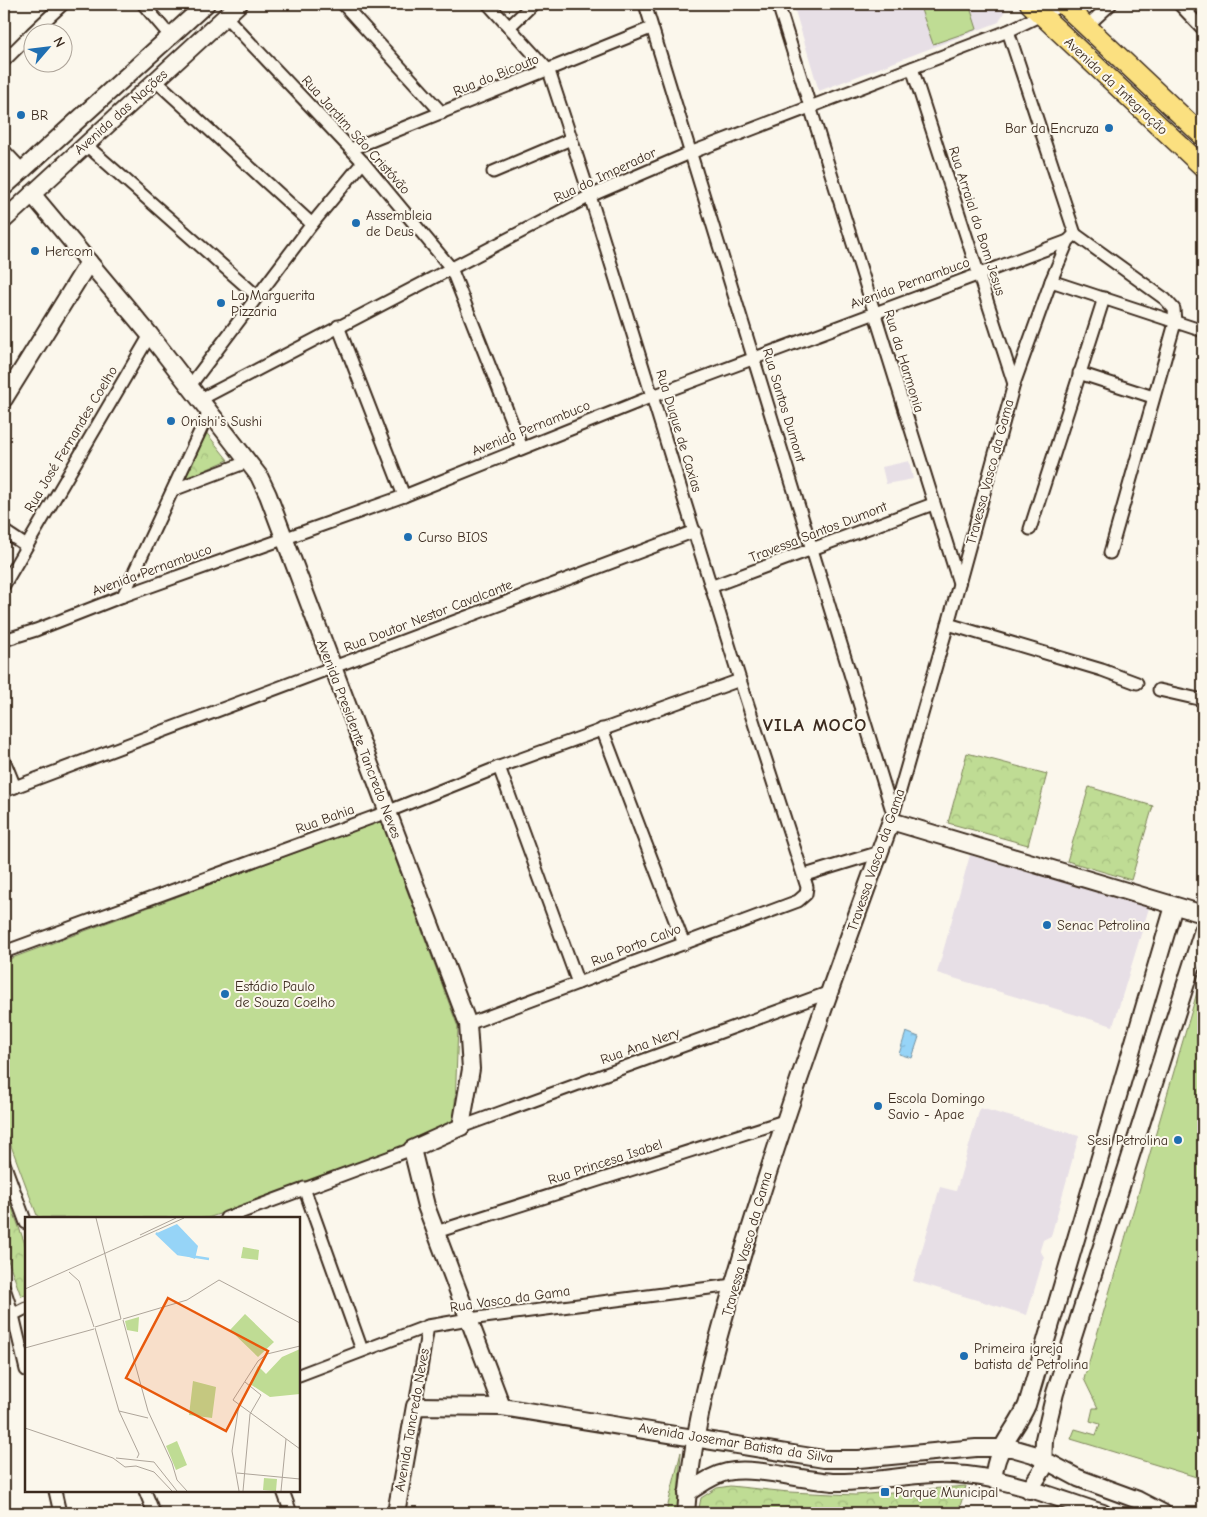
<svg xmlns="http://www.w3.org/2000/svg" width="1207" height="1517" font-family="'Comic Neue',sans-serif">
<style>
.built{fill:#e7dfe6}
.green{fill:#bfdc94;stroke:#7d8359}
.park{fill:url(#park-crowns);stroke:#7d8359}
.water{fill:url(#water-ripples);stroke:#7290a0}
.lines{fill:none;stroke-linecap:round;stroke-linejoin:round}
.street-casing{stroke:#3b2a1e;stroke-width:15}
.secondary-casing{stroke:#3b2a1e;stroke-width:20}
.primary-casing{stroke:#3b2a1e;stroke-width:22}
.street{stroke:#fbf7ec;stroke-width:11}
.secondary{stroke:#fbf7ec;stroke-width:16}
.primary{stroke:#fbe080;stroke-width:19}
.poi-dot{fill:#1f6fb2;stroke:#fbf7ec;stroke-width:2}
.labels{text-anchor:middle;dominant-baseline:central;stroke-width:4;stroke-linejoin:round;paint-order:stroke}
.street-label{font-size:14px;fill:#3b2a1e;stroke:#fbf7ec}
.poi-label{font-size:14px;fill:#3b2a1e;stroke:#fbf7ec;text-anchor:start}
.district-label{font-size:19px;font-weight:bold;letter-spacing:1px;fill:#3b2a1e;stroke:#fbf7ec}
.inset-river{fill:none;stroke:#96d4f7;stroke-width:2.5}
.inset-road{fill:none;stroke:#aea59a;stroke-width:1}
.view{fill:#e8590c;fill-opacity:0.15;stroke:#e8590c;stroke-width:2.5}
.inset-edge{fill:none;stroke:#3b2a1e;stroke-width:2.5}
</style>
<defs>
<pattern id="park-crowns" width="20" height="18" patternUnits="userSpaceOnUse" patternTransform="scale(1.25)"><rect width="20" height="18" fill="#bfdc94"/><path d="M2 6a3 3 0 1 1 6 0M12 15a3 3 0 1 1 6 0" fill="none" stroke="#a5bd7f"/></pattern>
<pattern id="water-ripples" width="26" height="14" patternUnits="userSpaceOnUse" patternTransform="scale(1.25)"><rect width="26" height="14" fill="#96d4f7"/><path d="M2 4q2-2 4 0t4 0M15 11q2-2 4 0t4 0" fill="none" stroke="#82b6d3"/></pattern>
</defs>
<rect width="100%" height="100%" fill="#fbf7ec"/>
<filter id="ink" filterUnits="userSpaceOnUse"><feTurbulence type="fractalNoise" baseFrequency=".02" numOctaves="2"/><feDisplacementMap in="SourceGraphic" scale="10" xChannelSelector="R" yChannelSelector="G"/><feConvolveMatrix kernelMatrix="1 2 1 2 8 2 1 2 1" color-interpolation-filters="sRGB"/></filter>
<g filter="url(#ink)">
<!-- built -->
<g class="built">
<polygon points="793,4 1002,4 1006,8 999,22 819,91"/>
<polygon points="909,461 913,479 886,484 882,467"/>
<polygon points="970,855 1149,908 1113,1026 937,973"/>
<polygon points="980,1108 1079,1136 1051,1236 1043,1240 1040,1250 1044,1257 1027,1315 913,1281 940,1187 956,1191"/>
</g>
<!-- green -->
<g class="green">
<polygon points="919,4 969,4 977,29 933,44"/>
<polygon points="381,821 458,1027 454,1131 208,1218 38,1218 4,1127 4,961"/>
<polygon points="1203,972 1203,1479 1071,1439 1075,1429 1096,1435 1100,1424 1090,1421 1093,1408 1098,1408 1084,1379"/>
<polygon points="681,1452 677,1513 666,1513"/>
</g>
<!-- park -->
<g class="park">
<polygon points="205,431 228,460 176,483"/>
<polygon points="967,753 1047,774 1028,845 948,823"/>
<polygon points="1089,787 1153,806 1131,880 1067,861"/>
<polygon points="4,1185 26,1247 26,1295 21,1296 4,1249"/>
<polygon points="730,1486 789,1492 855,1495 966,1486 958,1513 698,1513 701,1498 717,1488"/>
</g>
<!-- water -->
<polygon class="water" points="906,1032 919,1037 912,1058 899,1054"/>
<g class="lines">
<defs>
<g id="street">
<polyline points="143,4 171,37"/>
<polyline points="343,4 442,113"/>
<polyline points="645,4 893,814"/>
<polyline points="778,4 959,583"/>
<polyline points="1179,4 1203,29"/>
<polyline points="225,16 363,162 451,268 522,448"/>
<polyline points="509,27 533,4"/>
<polyline points="1086,27 1111,4"/>
<polyline points="1008,31 1075,234"/>
<polyline points="33,32 63,4"/>
<polyline points="4,61 32,33"/>
<polyline points="912,68 1014,384"/>
<polyline points="155,80 312,224"/>
<polyline points="85,144 257,296"/>
<polyline points="351,149 651,28"/>
<polyline points="493,172 571,139"/>
<polyline points="1075,234 1165,299 1174,309 1175,323 1110,553"/>
<polyline points="1051,281 1203,331"/>
<polyline points="338,326 404,496"/>
<polyline points="1079,373 1153,397"/>
<polyline points="189,387 312,224 363,162"/>
<polyline points="199,400 590,196 690,153 1008,31 1064,4"/>
<polyline points="173,490 247,462"/>
<polyline points="1030,529 1104,298"/>
<polyline points="4,531 25,545"/>
<polyline points="4,585 150,335"/>
<polyline points="713,586 933,504"/>
<polyline points="123,596 209,412"/>
<polyline points="948,624 1102,670 1137,683"/>
<polyline points="4,640 36,630 123,596 404,496 653,396 1068,241"/>
<polyline points="1159,690 1203,700"/>
<polyline points="602,729 684,944"/>
<polyline points="4,760 15,787"/>
<polyline points="499,767 578,983"/>
<polyline points="4,791 695,531"/>
<polyline points="893,815 948,624 1014,384 1051,281 1068,241 1075,234"/>
<polyline points="805,875 880,852"/>
<polyline points="4,952 379,815 499,767 740,680"/>
<polyline points="468,1024 798,901 806,894 807,887 740,680 590,196 549,71 488,4"/>
<polyline points="461,1127 830,992"/>
<polyline points="4,1163 26,1223"/>
<polyline points="304,1188 362,1350"/>
<polyline points="226,1218 412,1149"/>
<polyline points="436,1232 784,1121"/>
<polyline points="4,1288 13,1315 26,1370"/>
<polyline points="4,1319 26,1308"/>
<polyline points="299,1375 428,1326 469,1319 733,1285"/>
<polyline points="415,1406 428,1326"/>
<polyline points="55,1491 60,1513"/>
<polyline points="145,1491 154,1513"/>
<polyline points="283,1491 291,1513"/>
</g>
<g id="secondary">
<polyline points="4,154 20,171"/>
<polyline points="4,187 206,4"/>
<polyline points="32,194 150,335 259,476 268,495 468,1024 471,1069 461,1127 412,1149 426,1206 502,1407"/>
<polyline points="4,220 239,4"/>
<polyline points="4,399 89,262"/>
<path d="M994 1480C993 1450 1016 1431 1027 1405L1174 906"/>
<polyline points="1029,1490 1043,1469 1044,1439 1055,1393 1203,930"/>
<path d="M687 1493C700 1485 712 1475 727 1472 756 1466 804 1481 836 1482 875 1483 914 1472 953 1474 1004 1476 1055 1498 1103 1513"/>
<polyline points="396,1513 415,1406 502,1407 824,1459 859,1459 976,1448 1012,1448 1033,1454 1078,1478 1138,1500 1163,1513"/>
<path d="M686 1513C693 1418 721 1324 749 1233 792 1094 841 958 891 821L1203 914"/>
</g>
<g id="primary">
<polyline points="1030,4 1203,167"/>
<polyline points="1063,4 1203,136"/>
</g>
</defs>
<!-- street casing -->
<use href="#street" class="street-casing"/>
<!-- secondary casing -->
<use href="#secondary" class="secondary-casing"/>
<!-- primary casing -->
<use href="#primary" class="primary-casing"/>
<!-- street -->
<use href="#street" class="street"/>
<!-- secondary -->
<use href="#secondary" class="secondary"/>
<!-- primary -->
<use href="#primary" class="primary"/>
</g>
</g>
<!-- markers -->
<g class="poi-dot">
<circle cx="21" cy="115" r="5"/>
<circle cx="1109" cy="128" r="5"/>
<circle cx="356" cy="223" r="5"/>
<circle cx="35" cy="251" r="5"/>
<circle cx="221" cy="303" r="5"/>
<circle cx="171" cy="421" r="5"/>
<circle cx="408" cy="537" r="5"/>
<circle cx="1047" cy="925" r="5"/>
<circle cx="225" cy="994" r="5"/>
<circle cx="878" cy="1106" r="5"/>
<circle cx="1178" cy="1140" r="5"/>
<circle cx="964" cy="1356" r="5"/>
<rect x="880" y="1487" width="10" height="10" rx="2.5"/>
</g>
<g class="labels">
<!-- street labels -->
<g class="street-label">
<text transform="translate(496 75) rotate(-22)">Rua do Bicouto</text>
<text transform="translate(1116 86) rotate(43)">Avenida da Integração</text>
<text transform="translate(121 112) rotate(-42)">Avenida das Nações</text>
<text transform="translate(356 135) rotate(48)">Rua Jardim São Cristóvão</text>
<text transform="translate(605 175) rotate(-25)">Rua do Imperador</text>
<text transform="translate(977 221) rotate(72)">Rua Arraial do Bom Jesus</text>
<text transform="translate(910 283) rotate(-20)">Avenida Pernambuco</text>
<text transform="translate(904 361) rotate(73)">Rua da Harmonia</text>
<text transform="translate(784 405) rotate(73)">Rua Santos Dumont</text>
<text transform="translate(531 428) rotate(-22)">Avenida Pernambuco</text>
<text transform="translate(679 431) rotate(73)">Rua Duque de Caxias</text>
<text transform="translate(71 439) rotate(-59)">Rua José Fernandes Coelho</text>
<text transform="translate(990 472) rotate(-75)">Travessa Vasco da Gama</text>
<text transform="translate(818 532) rotate(-21)">Travessa Santos Dumont</text>
<text transform="translate(152 570) rotate(-20)">Avenida Pernambuco</text>
<text transform="translate(428 616) rotate(-21)">Rua Doutor Nestor Cavalcante</text>
<text transform="translate(359 739) rotate(69)">Avenida Presidente Tancredo Neves</text>
<text transform="translate(325 819) rotate(-20)">Rua Bahia</text>
<text transform="translate(876 860) rotate(-71)">Travessa Vasco da Gama</text>
<text transform="translate(636 945) rotate(-21)">Rua Porto Calvo</text>
<text transform="translate(640 1046) rotate(-20)">Rua Ana Nery</text>
<text transform="translate(605 1162) rotate(-18)">Rua Princesa Isabel</text>
<text transform="translate(747 1244) rotate(-74)">Travessa Vasco da Gama</text>
<text transform="translate(510 1299) rotate(-8)">Rua Vasco da Gama</text>
<text transform="translate(412 1420) rotate(-80)">Avenida Tancredo Neves</text>
<text transform="translate(736 1443) rotate(9)">Avenida Josemar Batista da Silva</text>
</g>
<!-- poi labels -->
<g class="poi-label">
<text x="31" y="115">BR</text>
<text x="1099" y="128" text-anchor="end">Bar da Encruza</text>
<text x="366" y="215">Assembleia<tspan x="366" dy="16">de Deus</tspan></text>
<text x="45" y="251">Hercom</text>
<text x="231" y="295">La Marguerita<tspan x="231" dy="16">Pizzaria</tspan></text>
<text x="181" y="421">Onishi's Sushi</text>
<text x="418" y="537">Curso BIOS</text>
<text x="1057" y="925">Senac Petrolina</text>
<text x="235" y="986">Estádio Paulo<tspan x="235" dy="16">de Souza Coelho</tspan></text>
<text x="888" y="1098">Escola Domingo<tspan x="888" dy="16">Savio - Apae</tspan></text>
<text x="1168" y="1140" text-anchor="end">Sesi Petrolina</text>
<text x="974" y="1348">Primeira igreja<tspan x="974" dy="16">batista de Petrolina</tspan></text>
<text x="895" y="1492">Parque Municipal</text>
</g>
<!-- district labels -->
<g class="district-label">
<text x="815" y="725">VILA MOCO</text>
</g>
</g>
<!-- overview -->
<g transform="translate(25 1217)">
<rect width="275" height="275" fill="#fbf7ec"/>
<path d="M220 97 249 125 233 140 205 113ZM168 164 191 170 187 201 164 198ZM239 261 252 262 251 274 238 273Z" fill="#bfdc94"/>
<path d="M152 224 162 248 151 253 141 229Z" fill="#bfdc94"/>
<path d="M218 30 234 33 233 43 216 41ZM114 100 113 115 102 113 100 104ZM275 132V177L245 180 225 167 233 149 241 157 257 140Z" fill="#bfdc94"/>
<path d="M152 7 173 29 170 42 151 35 132 16Z" fill="#96d4f7"/>
<path class="inset-river" d="M131 16 153 37 184 42"/>
<path class="inset-road" d="M71 1 96 102M115 18 151 1M44 55 54 64 69 110M0 72 159 1M98 102 162 83 194 63 275 106M98 103 123 194 147 246 152 263 162 274M70 110 96 102M70 111 94 194 114 237 112 241M275 129 242 137 233 144 208 183 275 232M0 131 69 112M214 187 207 234 214 274M94 194 123 201M0 211 88 241 100 250 111 249 129 255 147 274M91 241 129 245 152 274M212 256 275 262M218 274 225 197 236 178 220 165M256 274 261 222"/>
<path class="view" d="M143 81 243 134 201 214 101 161Z"/>
<rect width="275" height="275" class="inset-edge"/>
</g>
<!-- margin -->
<rect width="1207" height="1517" fill="none" stroke="#fbf7ec" stroke-width="20"/>
<rect x="10" y="10" width="1187" height="1497" fill="none" stroke="#3b2a1e" stroke-width="2" filter="url(#ink)"/>
<!-- north arrow -->
<g transform="translate(48 48) rotate(62)"><circle r="24" fill="#fbf7ec" stroke="#aea59a"/>
<path d="M0-4L9 19L0 12L-9 19Z" fill="#1f6fb2"/>
<text y="-8" font-size="14" font-weight="bold" text-anchor="middle" fill="#3b2a1e">N</text>
</g>
</svg>
